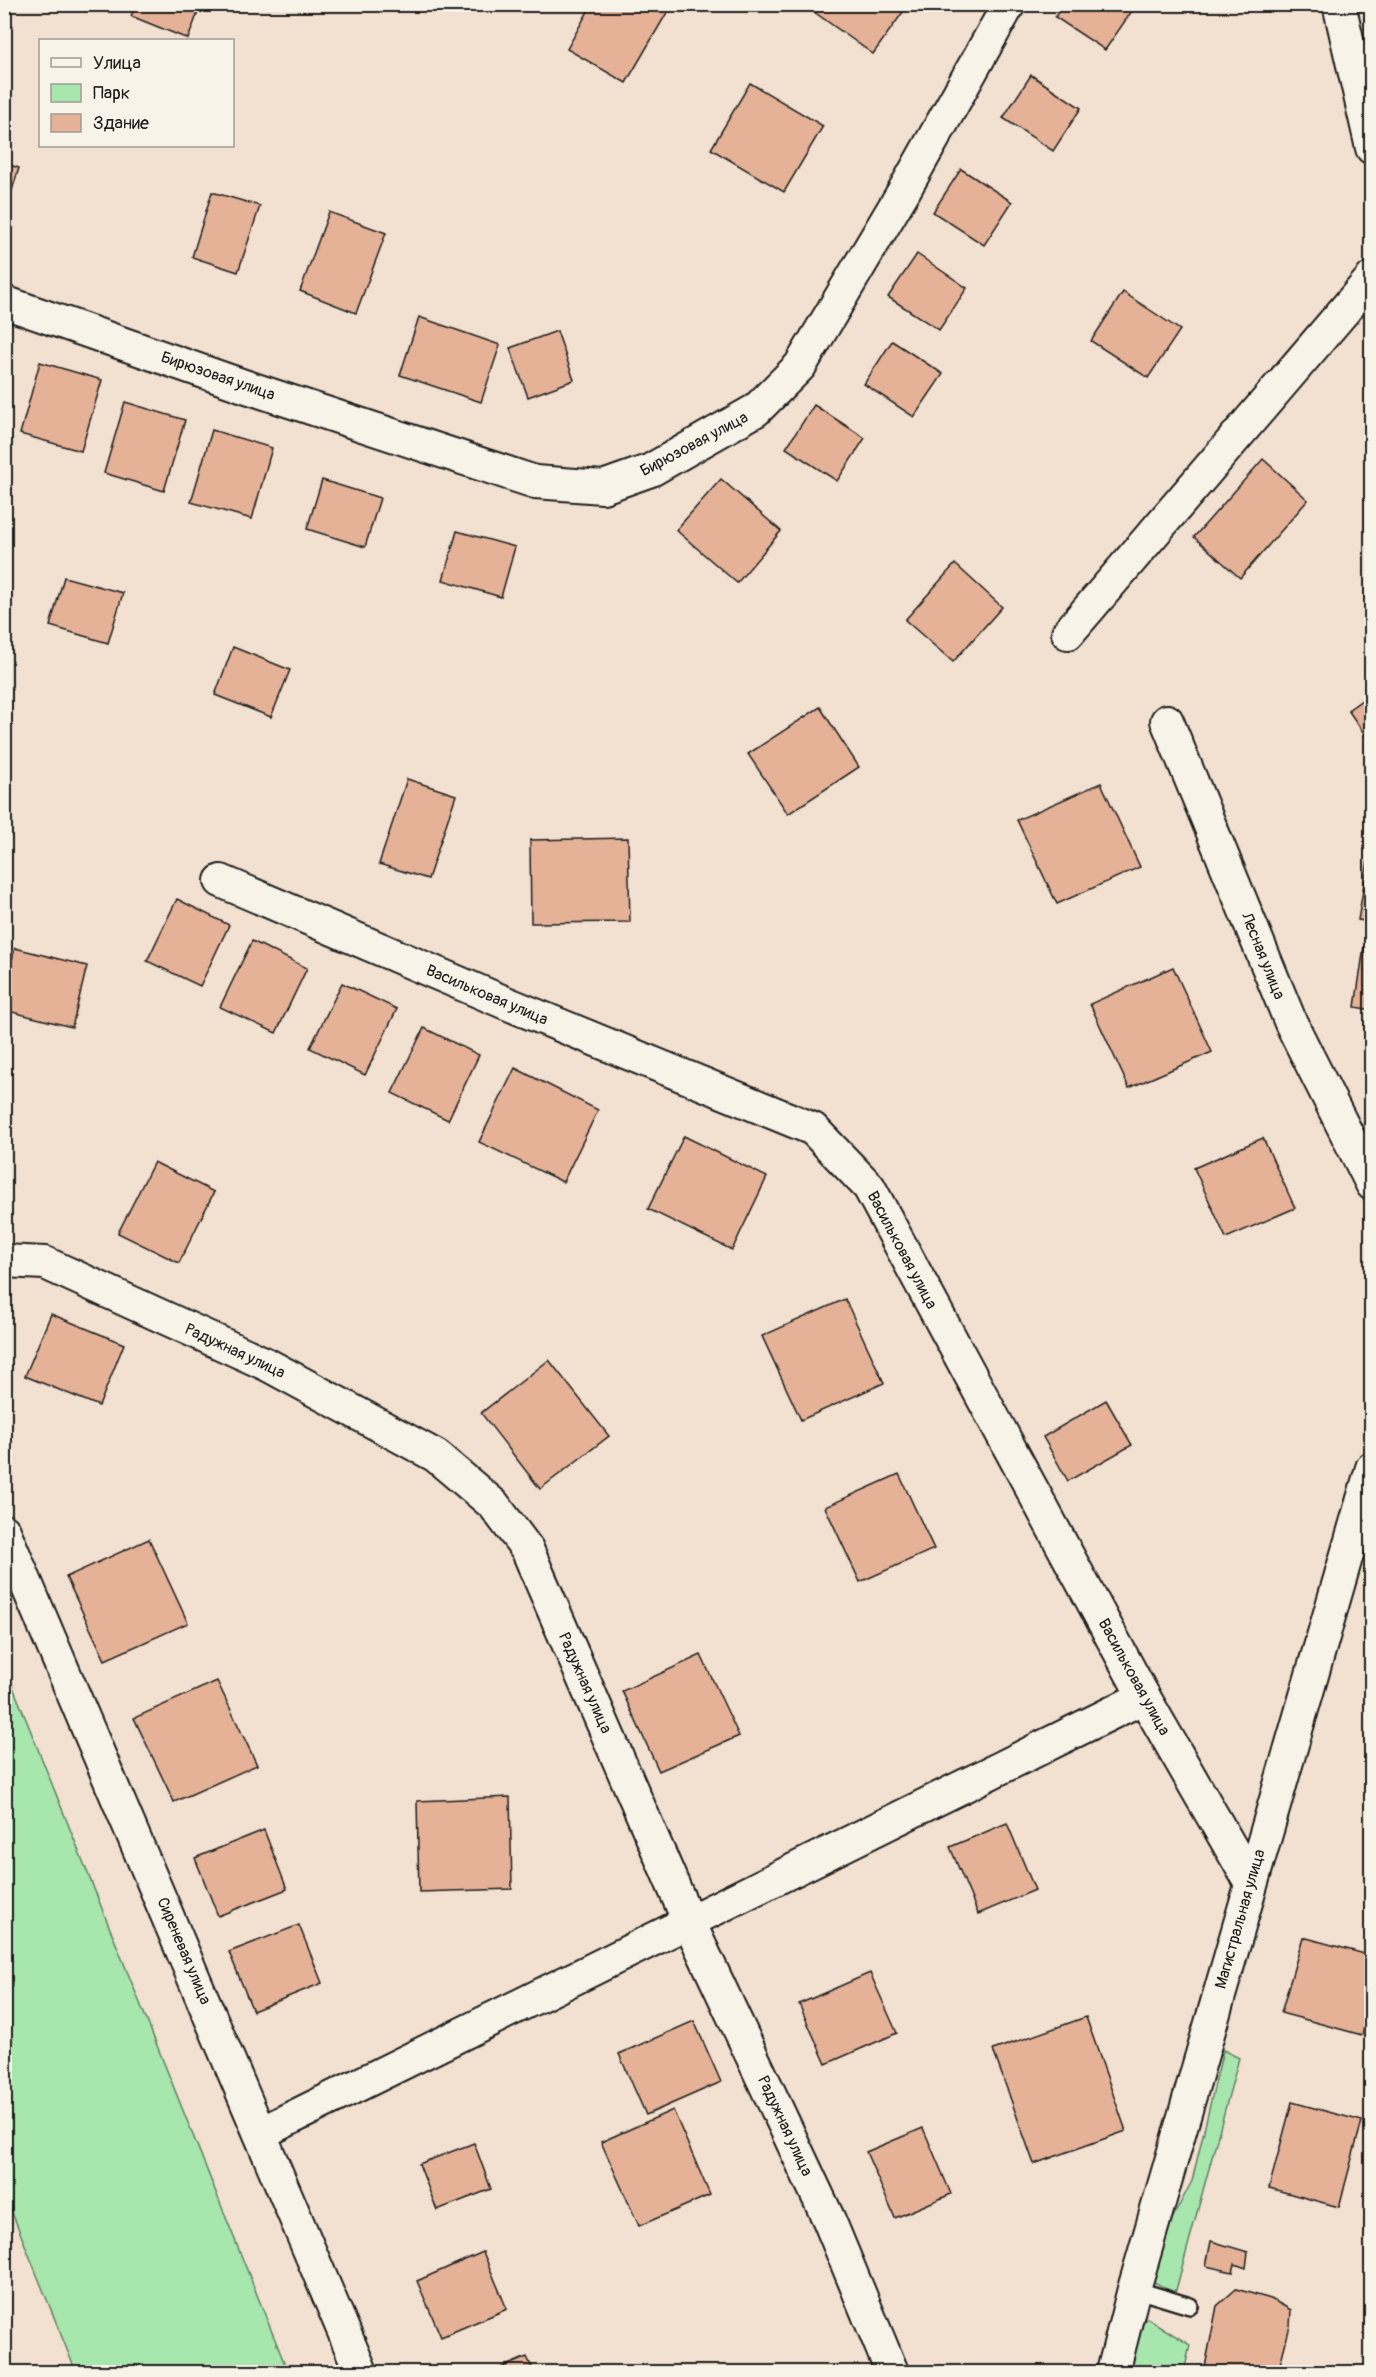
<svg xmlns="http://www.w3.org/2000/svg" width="1376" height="2377" font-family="Pangolin,sans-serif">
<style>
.green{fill:#a7e6ad;stroke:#628164;stroke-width:1.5}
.building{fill:#e5b297;stroke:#1c1c1c;stroke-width:1.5}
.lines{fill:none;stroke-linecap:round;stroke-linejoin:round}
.lane-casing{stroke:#1c1c1c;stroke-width:20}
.street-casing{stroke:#1c1c1c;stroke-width:36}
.lane{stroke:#f7f3e8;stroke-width:15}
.street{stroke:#f7f3e8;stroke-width:32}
.labels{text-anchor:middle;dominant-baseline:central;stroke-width:5;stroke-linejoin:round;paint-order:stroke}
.street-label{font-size:16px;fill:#1c1c1c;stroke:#f7f3e8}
</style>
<rect width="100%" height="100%" fill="#f2e0d0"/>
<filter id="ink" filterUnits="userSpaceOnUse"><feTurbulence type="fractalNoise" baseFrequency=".0167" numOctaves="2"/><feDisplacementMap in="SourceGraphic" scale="12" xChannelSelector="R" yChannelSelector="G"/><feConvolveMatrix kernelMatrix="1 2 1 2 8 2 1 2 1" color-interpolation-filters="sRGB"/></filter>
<g filter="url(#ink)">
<!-- green -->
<g class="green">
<polygon points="4,1667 5,1667 288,2372 76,2372 5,2195"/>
<polygon points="1223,2050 1239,2058 1176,2290 1171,2291 1148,2279 1170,2223 1192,2181"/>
<polygon points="1147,2318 1190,2345 1184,2372 1124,2372 1134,2330"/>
</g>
<!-- building -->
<g class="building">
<polygon points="136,4 201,4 188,39 131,16"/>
<polygon points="592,4 672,4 626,83 567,49"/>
<polygon points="803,4 908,4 908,5 873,54"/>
<polygon points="1063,4 1129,4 1134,8 1105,50 1055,17"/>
<polygon points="1031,75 1081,108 1053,151 1003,118"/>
<polygon points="750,83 823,126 784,192 711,149"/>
<polygon points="4,163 19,168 4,216"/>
<polygon points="961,169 1012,202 984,245 933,212"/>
<polygon points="212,192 260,206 238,272 192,257"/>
<polygon points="329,212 386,233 356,313 300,291"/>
<polygon points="917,254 967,288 939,330 888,297"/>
<polygon points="1123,292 1180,330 1148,378 1091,341"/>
<polygon points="419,317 500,345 481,402 400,375"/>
<polygon points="557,331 574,380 528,397 510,348"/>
<polygon points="892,341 943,374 914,417 864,384"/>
<polygon points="40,362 102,380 81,451 20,434"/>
<polygon points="125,402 185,420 164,491 104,473"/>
<polygon points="814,405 865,438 837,481 786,448"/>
<polygon points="212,430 272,448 252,519 191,502"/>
<polygon points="1263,459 1308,500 1240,578 1194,537"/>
<polygon points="721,479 781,531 737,583 676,530"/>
<polygon points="322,480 380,498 365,547 307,529"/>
<polygon points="457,531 515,547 501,597 443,580"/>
<polygon points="955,564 1002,607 953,662 905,620"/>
<polygon points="64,577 123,593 108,643 50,626"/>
<polygon points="233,647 290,670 271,717 215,695"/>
<polygon points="1372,693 1372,745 1348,710"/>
<polygon points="820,707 859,767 788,814 748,754"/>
<polygon points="407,779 456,795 428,879 379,864"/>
<polygon points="1101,783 1140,867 1057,904 1017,820"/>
<polygon points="628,838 630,922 531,923 530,840"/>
<polygon points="1368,860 1372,860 1372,922 1358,920"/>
<polygon points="177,899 229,925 200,986 147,961"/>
<polygon points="252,941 307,968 276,1033 220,1007"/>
<polygon points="1364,947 1372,948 1372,1010 1355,1007"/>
<polygon points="15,948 87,966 72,1027 4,1010 4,990"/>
<polygon points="1173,967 1212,1052 1129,1088 1090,1004"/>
<polygon points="342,983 397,1009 365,1075 310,1048"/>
<polygon points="424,1028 479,1055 448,1120 392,1093"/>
<polygon points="515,1068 598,1110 563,1182 479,1142"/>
<polygon points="684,1136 767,1177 732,1250 648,1209"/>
<polygon points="1263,1138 1295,1208 1226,1238 1194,1168"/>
<polygon points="154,1162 214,1192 179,1263 118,1233"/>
<polygon points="845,1299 884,1383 801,1420 762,1336"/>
<polygon points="51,1314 124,1344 99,1406 25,1376"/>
<polygon points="549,1360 609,1436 540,1489 481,1413"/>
<polygon points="1106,1400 1132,1445 1068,1481 1043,1437"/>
<polygon points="899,1474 934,1549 860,1582 825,1507"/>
<polygon points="149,1539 188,1623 105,1660 66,1577"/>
<polygon points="701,1655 739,1736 659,1771 622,1691"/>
<polygon points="217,1681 257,1765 174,1802 134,1718"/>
<polygon points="510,1797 512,1889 419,1892 417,1801"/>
<polygon points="1007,1823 1035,1890 978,1914 950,1847"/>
<polygon points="264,1830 287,1889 218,1916 195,1858"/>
<polygon points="299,1925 322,1983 253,2011 229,1952"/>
<polygon points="1303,1937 1372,1956 1372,2001 1362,2035 1281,2013"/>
<polygon points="870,1973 897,2033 826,2064 799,2004"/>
<polygon points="1086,2017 1126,2131 1034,2164 993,2050"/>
<polygon points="694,2021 721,2082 646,2115 619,2054"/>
<polygon points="1292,2102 1362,2121 1339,2207 1269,2188"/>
<polygon points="673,2110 710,2195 639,2226 601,2142"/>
<polygon points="923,2128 951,2194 895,2218 866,2152"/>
<polygon points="474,2143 491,2189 437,2210 419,2164"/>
<polygon points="1211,2241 1248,2252 1246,2268 1235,2264 1233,2272 1206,2266"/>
<polygon points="483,2252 507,2309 441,2337 417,2281"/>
<polygon points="1236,2289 1271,2299 1291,2310 1290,2326 1278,2372 1204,2372 1217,2306"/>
<polygon points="527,2357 534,2372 491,2372"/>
</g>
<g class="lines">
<defs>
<polyline id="lane" points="1134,2289 1190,2306"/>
<g id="street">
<polyline points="1339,4 1372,148"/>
<polyline points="4,302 244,386 535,482 603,487 651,470 756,410 800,366 905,189 1009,4"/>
<polyline points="1068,633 1372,278"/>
<polyline points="1167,721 1291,1023 1372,1184"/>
<polyline points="221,881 506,1003 813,1129 869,1187 1144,1697 1251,1883"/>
<polyline points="4,1261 45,1263 268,1365 436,1456 494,1505 527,1549 689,1922 829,2220 892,2372"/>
<polyline points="4,1531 361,2372"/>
<polyline points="261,2133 1144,1697"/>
<polyline points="1113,2372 1134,2289 1372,1468"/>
</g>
</defs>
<!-- lane casing -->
<use href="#lane" class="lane-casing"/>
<!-- street casing -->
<use href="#street" class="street-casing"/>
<!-- lane -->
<use href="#lane" class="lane"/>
<!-- street -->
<use href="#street" class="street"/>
</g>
</g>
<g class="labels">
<!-- street labels -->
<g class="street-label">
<text transform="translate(218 376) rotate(19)">Бирюзовая улица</text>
<text transform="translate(694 444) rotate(-28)">Бирюзовая улица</text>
<text transform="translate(1263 956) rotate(68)">Лесная улица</text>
<text transform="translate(487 995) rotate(23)">Васильковая улица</text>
<text transform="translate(902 1250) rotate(62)">Васильковая улица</text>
<text transform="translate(235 1351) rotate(25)">Радужная улица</text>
<text transform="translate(1134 1677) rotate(61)">Васильковая улица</text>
<text transform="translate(585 1683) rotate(66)">Радужная улица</text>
<text transform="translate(1240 1919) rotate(-74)">Магистральная улица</text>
<text transform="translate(184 1951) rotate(67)">Сиреневая улица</text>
<text transform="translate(785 2126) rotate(65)">Радужная улица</text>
</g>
</g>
<!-- margin -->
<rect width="1376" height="2377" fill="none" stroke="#f7f3e8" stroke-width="24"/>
<rect x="12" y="12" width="1352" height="2353" fill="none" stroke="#1c1c1c" stroke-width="2" filter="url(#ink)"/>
<!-- legend -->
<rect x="39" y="39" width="195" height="108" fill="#f7f3e8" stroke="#9f9d96" stroke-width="1.5"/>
<rect x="51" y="58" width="30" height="9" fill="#f7f3e8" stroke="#9f9d96" stroke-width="1.5"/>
<text x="93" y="69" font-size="18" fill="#1c1c1c">Улица</text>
<rect x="51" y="84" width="30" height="18" fill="#a7e6ad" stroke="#9f9d96" stroke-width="1.5"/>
<text x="93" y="99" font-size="18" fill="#1c1c1c">Парк</text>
<rect x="51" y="114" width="30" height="18" fill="#e5b297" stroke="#9f9d96" stroke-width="1.5"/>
<text x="93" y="129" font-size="18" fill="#1c1c1c">Здание</text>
</svg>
